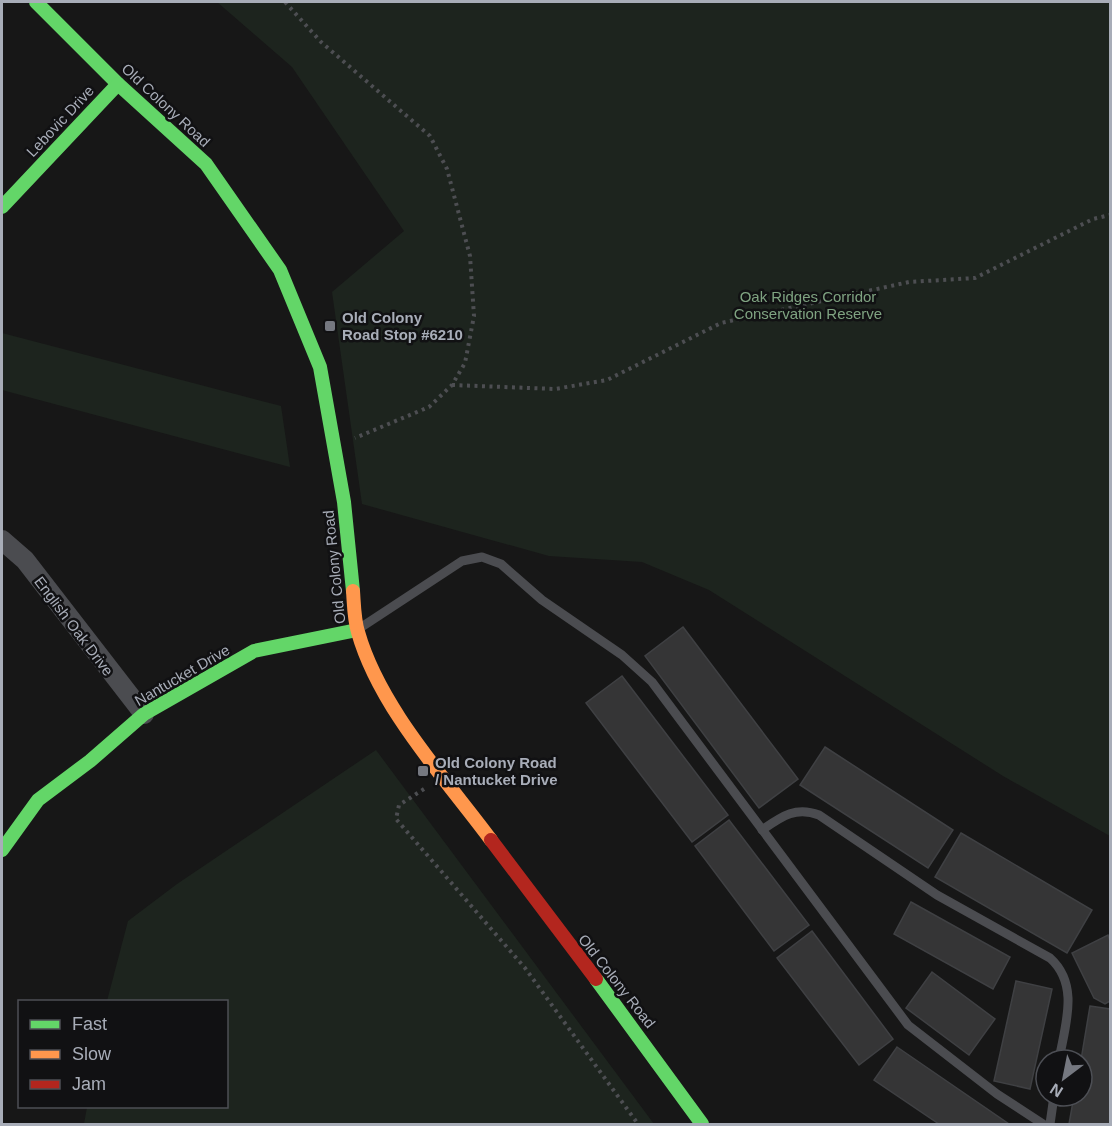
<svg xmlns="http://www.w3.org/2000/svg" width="1112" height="1126" font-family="Arial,sans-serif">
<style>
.green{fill:#1d241e}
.building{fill:#353536;stroke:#3f4043;stroke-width:1.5}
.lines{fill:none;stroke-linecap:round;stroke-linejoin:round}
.path{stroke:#4d4e52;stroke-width:4;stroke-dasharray:3 4.5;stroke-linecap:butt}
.lane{stroke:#4b4c50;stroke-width:9}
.street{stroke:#4b4c50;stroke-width:20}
.fast{stroke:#63d668;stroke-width:14}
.slow{stroke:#ff974d;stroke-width:14}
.jam{stroke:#b3261e;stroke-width:14}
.poi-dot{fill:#757880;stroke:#111113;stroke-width:2}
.labels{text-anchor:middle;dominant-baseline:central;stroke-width:5;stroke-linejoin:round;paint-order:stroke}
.street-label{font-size:15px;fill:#a8adb8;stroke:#111113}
.park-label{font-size:15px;fill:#7fa381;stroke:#111113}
.poi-label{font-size:15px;font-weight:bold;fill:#a8adb8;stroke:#111113;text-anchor:start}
</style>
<rect width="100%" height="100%" fill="#171717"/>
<!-- green -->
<g class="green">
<polygon points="217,2 1110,2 1110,836 1003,776 709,590 642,562 549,556 362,504 332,292 404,231 292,67"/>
<polygon points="2,333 281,406 290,467 2,390"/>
<polygon points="376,750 654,1124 84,1124 87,1107 226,1106 226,1002 107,1001 128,921 177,884"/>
</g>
<!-- building -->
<g class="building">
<polygon points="683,627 798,779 759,808 645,656"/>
<polygon points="622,676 728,815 692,842 586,703"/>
<polygon points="825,747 953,830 928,868 800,785"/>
<polygon points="729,820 809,925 774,951 695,846"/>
<polygon points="961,833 1092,910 1067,953 935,877"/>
<polygon points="911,902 1010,957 993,989 894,934"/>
<polygon points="812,931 893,1039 859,1065 777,958"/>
<polygon points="1108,935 1110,941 1110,1001 1105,1004 1094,998 1072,953"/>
<polygon points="932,972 995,1019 969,1055 906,1008"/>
<polygon points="1016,981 1052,989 1030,1089 994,1081"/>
<polygon points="1090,1006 1110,1009 1110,1124 1069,1124 1074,1096 1082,1096 1081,1060"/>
<polygon points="897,1047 1009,1124 939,1124 874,1080"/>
</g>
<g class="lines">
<!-- path -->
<g class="path">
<polyline points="285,2 321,42 430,136 447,169 470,256 474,316 465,363 452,385 429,407 355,438"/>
<polyline points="452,385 555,389 607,380 721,323 909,282 975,278 1093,219 1110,215"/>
<polyline points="424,789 399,805 396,819 525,968 638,1124"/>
</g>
<!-- lane -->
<g class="lane">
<polyline points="360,628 462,561 482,557 501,564 542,600 622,655 652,682 908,1025 997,1094 1043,1124"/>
<path d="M762 830C781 817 795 806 819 815L937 895 1050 958C1080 985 1065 1025 1059 1060"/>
<polyline points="1050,1124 1054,1096"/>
</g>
<!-- street -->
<polyline class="street" points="2,540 25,560 144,714"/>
<!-- fast -->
<g class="fast">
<polyline points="36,2 118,84 206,164 280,270 320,367 344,502 353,591"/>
<polyline points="2,207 118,84"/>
<polyline points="2,850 38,800 90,761 144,714 254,651 357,630"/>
<polyline points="596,979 702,1124"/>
</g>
<!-- slow -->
<path class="slow" d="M353 591C354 604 354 619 358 632 379 707 445 778 491 840"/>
<!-- jam -->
<polyline class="jam" points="491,840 596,979"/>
</g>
<!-- markers -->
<g class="poi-dot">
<rect x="324" y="320" width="12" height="12" rx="3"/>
<rect x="417" y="765" width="12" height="12" rx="3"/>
</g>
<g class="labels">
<!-- street labels -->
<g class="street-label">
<text transform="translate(166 105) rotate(43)">Old Colony Road</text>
<text transform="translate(60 121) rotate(-47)">Lebovic Drive</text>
<text transform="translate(334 567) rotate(-96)">Old Colony Road</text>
<text transform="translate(74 626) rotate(53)">English Oak Drive</text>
<text transform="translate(182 675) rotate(-30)">Nantucket Drive</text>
<text transform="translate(617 981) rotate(52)">Old Colony Road</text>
</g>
<!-- park labels -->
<g class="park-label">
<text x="808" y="296">Oak Ridges Corridor<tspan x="808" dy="17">Conservation Reserve</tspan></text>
</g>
<!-- poi labels -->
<g class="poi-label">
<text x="342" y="317">Old Colony<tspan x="342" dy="17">Road Stop #6210</tspan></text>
<text x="435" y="762">Old Colony Road<tspan x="435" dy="17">/ Nantucket Drive</tspan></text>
</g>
</g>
<!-- border -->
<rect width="1112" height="1126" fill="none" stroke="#a8adb8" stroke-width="6"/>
<!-- legend -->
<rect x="18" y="1000" width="210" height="108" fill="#111113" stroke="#4d4f55" stroke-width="1.5"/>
<rect x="30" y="1020" width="30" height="9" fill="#63d668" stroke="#4d4f55" stroke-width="1.5"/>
<text x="72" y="1030" font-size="18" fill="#a8adb8">Fast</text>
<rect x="30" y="1050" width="30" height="9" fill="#ff974d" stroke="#4d4f55" stroke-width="1.5"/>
<text x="72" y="1060" font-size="18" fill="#a8adb8">Slow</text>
<rect x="30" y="1080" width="30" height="9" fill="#b3261e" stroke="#4d4f55" stroke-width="1.5"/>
<text x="72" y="1090" font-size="18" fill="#a8adb8">Jam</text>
<!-- north arrow -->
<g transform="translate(1064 1078) rotate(212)"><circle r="28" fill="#111113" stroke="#4d4f55" stroke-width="1.5"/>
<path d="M0-4.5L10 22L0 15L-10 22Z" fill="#757880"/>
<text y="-9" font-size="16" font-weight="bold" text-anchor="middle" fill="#a8adb8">N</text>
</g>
</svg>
